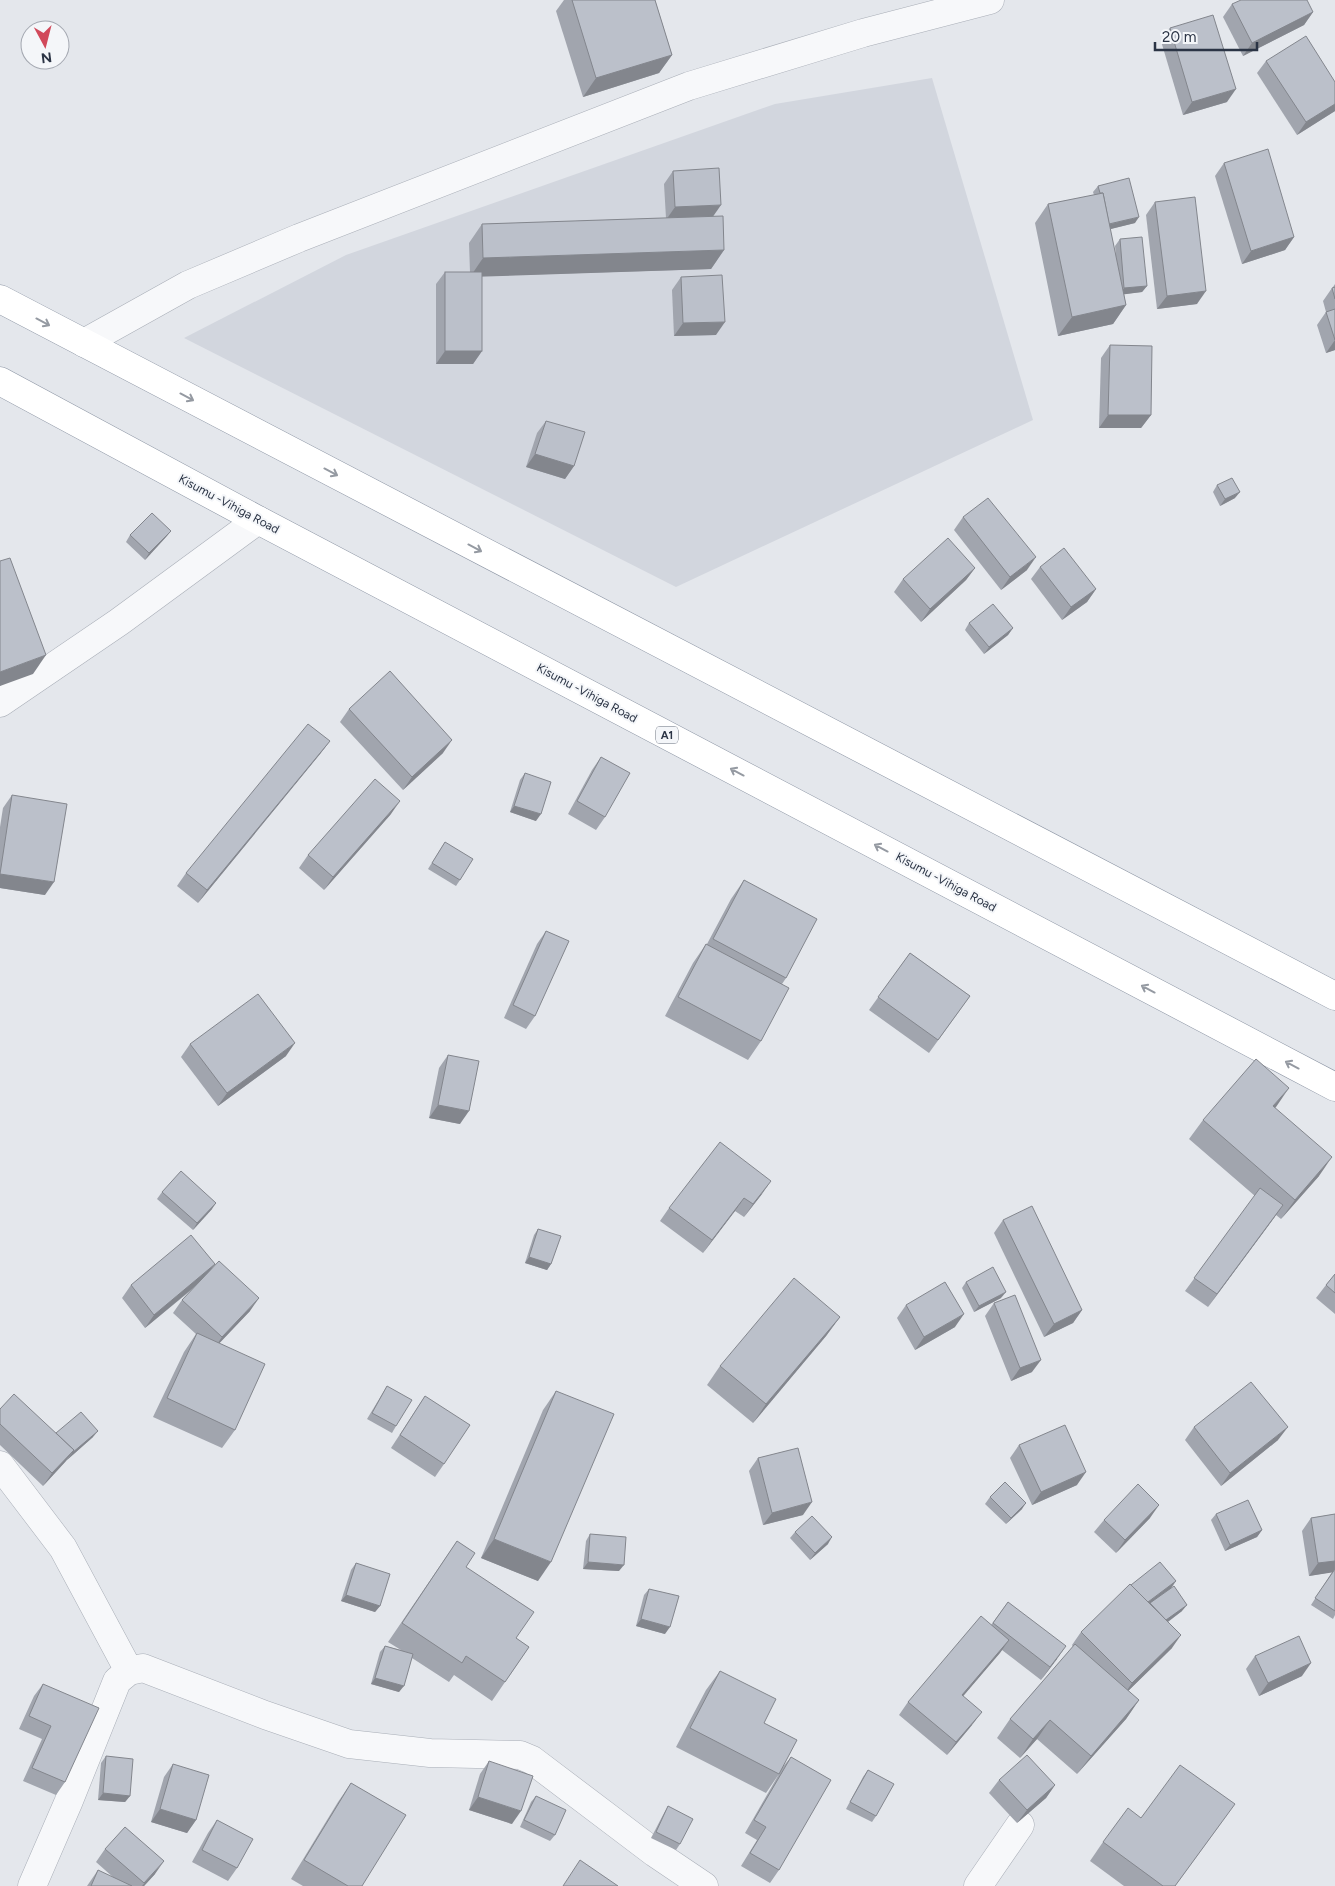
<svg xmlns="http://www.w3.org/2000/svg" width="1335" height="1886" font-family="Figtree,sans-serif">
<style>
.built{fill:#d2d6de}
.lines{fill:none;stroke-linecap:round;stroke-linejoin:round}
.minor-casing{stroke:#a9aeb7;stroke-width:29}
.highway-casing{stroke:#8b94a3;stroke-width:29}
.minor{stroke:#f7f8fa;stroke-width:28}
.highway{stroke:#fff;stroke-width:28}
.wall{fill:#a1a5ae}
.shaded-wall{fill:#83868d}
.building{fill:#bbc0ca;stroke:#83868d}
.oneway{stroke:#959aa2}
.labels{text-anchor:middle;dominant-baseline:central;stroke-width:4;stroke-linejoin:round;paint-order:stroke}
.shield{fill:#f4f6f9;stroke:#676e7b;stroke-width:1}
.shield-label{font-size:11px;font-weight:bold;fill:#2b3445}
.street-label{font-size:12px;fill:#2b3445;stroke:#f4f6f9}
</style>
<rect width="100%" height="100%" fill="#e4e7ec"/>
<!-- built -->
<polygon class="built" points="932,78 1033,420 676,587 184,338 346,255 775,104"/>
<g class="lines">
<defs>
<g id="minor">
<polyline points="84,343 188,285 299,238 689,86 863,33 990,0"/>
<polyline points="0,703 119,622 258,520"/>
<polyline points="0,1465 63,1548 129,1671"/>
<polyline points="32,1886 68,1803 117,1681 129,1671 143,1668 265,1715 349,1744 430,1753 520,1755 532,1760 655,1853 704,1886"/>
<polyline points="978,1886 1020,1825"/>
</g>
<g id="highway">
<polyline points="0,299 1335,996"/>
<polyline points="0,381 258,520 1335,1087"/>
</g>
</defs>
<!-- minor casing -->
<use href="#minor" class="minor-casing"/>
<!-- highway casing -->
<use href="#highway" class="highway-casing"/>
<!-- minor -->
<use href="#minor" class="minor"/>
<!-- highway -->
<use href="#highway" class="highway"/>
</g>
<!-- wall -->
<g class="wall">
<polygon points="564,0 655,0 672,55 659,73 583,97 556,11"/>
<polygon points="1232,4 1313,12 1304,25 1243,56 1223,17"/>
<polygon points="1170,28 1227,102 1183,115 1161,41"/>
<polygon points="1266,61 1335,82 1335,111 1297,135 1257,73"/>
<polygon points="1224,163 1294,237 1285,250 1242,264 1215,176"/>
<polygon points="673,171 713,217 724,250 711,269 482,276 482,351 473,364 436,364 436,284 445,272 470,272 469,243 482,224 666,218 664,184"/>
<polygon points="1098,186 1135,223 1110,229 1116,256 1115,246 1120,239 1147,286 1142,292 1124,294 1126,305 1113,324 1058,336 1035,223 1048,204 1094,195 1093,192"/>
<polygon points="1155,202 1197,304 1157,309 1146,215"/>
<polygon points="681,277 716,335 674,336 672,290"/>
<polygon points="1335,284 1335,350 1326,353 1317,325 1326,312 1323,301 1332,288 1334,288 1333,287"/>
<polygon points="1110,345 1151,415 1141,428 1099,428 1101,358"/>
<polygon points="546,421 574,466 565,479 526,467 537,433"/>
<polygon points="1217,485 1235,498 1220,506 1213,492"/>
<polygon points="963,517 1027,570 1001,590 954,530"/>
<polygon points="171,531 166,537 145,560 126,542 130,535"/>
<polygon points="1040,567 1096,589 1087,602 1062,620 1031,579"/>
<polygon points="975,568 966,580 921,622 894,592 903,579"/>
<polygon points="969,623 1013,628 1008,635 984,654 965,630"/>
<polygon points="349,709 443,753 403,790 340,722"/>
<polygon points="330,741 320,754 198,903 177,886 186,873"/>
<polygon points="601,757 605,817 596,830 568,814 592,770"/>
<polygon points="525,773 536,821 510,812 520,780"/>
<polygon points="12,795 45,895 0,888 0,827 3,808"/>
<polygon points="391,814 324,890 299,868 308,855"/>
<polygon points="445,842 460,880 456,886 428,869"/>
<polygon points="744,880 786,978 782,984 761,1041 748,1060 665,1016 693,963 706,944 707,944 731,899"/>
<polygon points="546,931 535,1016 526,1029 504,1018 537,944"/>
<polygon points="910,953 970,996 929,1053 869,1010"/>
<polygon points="190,1044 286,1056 218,1106 181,1057"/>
<polygon points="448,1055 460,1124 429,1118 439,1068"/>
<polygon points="1275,1108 1319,1176 1281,1219 1276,1215 1208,1307 1185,1291 1255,1196 1189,1139 1203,1120"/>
<polygon points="162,1192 212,1209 193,1230 157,1199"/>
<polygon points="762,1194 744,1217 735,1211 703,1253 660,1221 669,1208"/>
<polygon points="1003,1220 1082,1310 1073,1323 1044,1337 994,1233"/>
<polygon points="538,1229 551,1264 547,1270 525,1263 534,1235"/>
<polygon points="213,1268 250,1311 219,1343 235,1430 222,1448 153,1417 184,1352 196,1334 173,1313 182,1300 195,1287 145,1328 122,1298 131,1285"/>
<polygon points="1335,1274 1335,1314 1316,1298 1326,1285"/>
<polygon points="966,1282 1001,1298 974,1312 962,1288"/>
<polygon points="994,1303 1032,1372 1011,1381 985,1316"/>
<polygon points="906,1305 955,1327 915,1350 897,1318"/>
<polygon points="840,1317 826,1336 753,1423 707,1385 720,1366"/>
<polygon points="387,1386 396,1426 392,1433 367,1419"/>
<polygon points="556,1391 538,1581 481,1558 543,1410"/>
<polygon points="425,1396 444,1464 435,1477 391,1448"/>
<polygon points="0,1409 56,1433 93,1437 67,1460 43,1486 0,1445"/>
<polygon points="1194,1427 1278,1440 1221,1486 1185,1440"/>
<polygon points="1019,1445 1077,1485 1032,1505 1010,1458"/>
<polygon points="758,1458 803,1515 763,1525 749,1471"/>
<polygon points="990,1497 1022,1509 1006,1524 985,1504"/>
<polygon points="1216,1514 1262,1530 1257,1537 1225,1551 1211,1520"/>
<polygon points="1335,1514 1335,1615 1333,1619 1311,1605 1332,1572 1309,1576 1302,1531 1311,1518"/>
<polygon points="1150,1518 1116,1553 1094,1532 1104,1520"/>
<polygon points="795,1532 828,1544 810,1560 790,1538"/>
<polygon points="590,1534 619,1571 583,1569 586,1541"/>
<polygon points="457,1541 466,1567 516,1638 529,1647 492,1701 454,1675 449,1682 412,1658 399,1692 371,1684 380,1652 385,1646 401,1650 388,1642"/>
<polygon points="356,1563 380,1606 375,1612 341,1601 351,1570"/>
<polygon points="1176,1581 1171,1588 1182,1611 1168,1622 1172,1648 1128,1691 1139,1700 1126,1719 1077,1774 1037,1739 1020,1758 997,1738 1010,1719 1073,1647 1072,1645 1081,1632 1131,1585"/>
<polygon points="649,1589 665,1634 636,1626 644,1595"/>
<polygon points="1008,1602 1057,1659 1041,1680 1002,1650 963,1696 972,1725 947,1755 899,1715 908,1702 991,1625"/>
<polygon points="1255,1656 1302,1676 1259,1696 1246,1669"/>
<polygon points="720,1671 764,1723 781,1769 791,1757 779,1870 770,1883 741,1866 757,1840 745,1833 779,1774 766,1793 676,1747 706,1690"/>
<polygon points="43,1684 65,1782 56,1795 23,1781 42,1739 19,1729 34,1696"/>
<polygon points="106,1756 130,1796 125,1802 98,1800 101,1763"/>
<polygon points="489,1761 512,1824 469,1810 480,1774"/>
<polygon points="173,1764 196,1820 187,1833 151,1822 164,1777"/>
<polygon points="868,1770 876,1816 872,1822 846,1809 863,1777"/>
<polygon points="999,1780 1055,1785 1046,1798 1017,1823 989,1793"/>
<polygon points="351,1783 362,1886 303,1886 291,1879 338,1802"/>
<polygon points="536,1796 555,1835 550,1841 520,1827 531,1802"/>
<polygon points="668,1806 680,1844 676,1850 651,1838 664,1813"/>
<polygon points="1141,1818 1221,1823 1175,1886 1124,1886 1090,1861 1103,1842"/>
<polygon points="217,1820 237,1868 228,1881 192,1862 208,1833"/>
<polygon points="105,1849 155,1874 144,1886 87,1886 98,1870 114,1878 96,1862"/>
</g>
<!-- shaded-wall -->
<g class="shaded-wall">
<polygon points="1313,12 1304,25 1243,56 1252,43"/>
<polygon points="672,55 659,73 583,97 596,78"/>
<polygon points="1236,89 1227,102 1183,115 1192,102"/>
<polygon points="1335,104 1335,111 1297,135 1306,122"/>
<polygon points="721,205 712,218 666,220 675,207"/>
<polygon points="1139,217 1135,223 1103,231 1107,225"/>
<polygon points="1294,237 1285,250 1242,264 1251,251"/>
<polygon points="724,250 711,269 470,277 483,258"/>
<polygon points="1147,286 1142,292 1119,295 1124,288"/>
<polygon points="1206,291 1197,304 1157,309 1167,296"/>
<polygon points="1126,305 1113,324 1058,336 1072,317"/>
<polygon points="725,322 716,335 674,336 683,323"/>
<polygon points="1335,340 1335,350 1326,353"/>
<polygon points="445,351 482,351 473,364 436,364"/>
<polygon points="1108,415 1151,415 1141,428 1099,428"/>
<polygon points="535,454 574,466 565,479 526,467"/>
<polygon points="1240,492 1235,498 1220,506 1225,499"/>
<polygon points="171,531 166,537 145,560 149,553"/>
<polygon points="1036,557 1027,570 1001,590 1010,577"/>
<polygon points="975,568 966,580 921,622 930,609"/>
<polygon points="1096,589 1087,602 1062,620 1071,607"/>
<polygon points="1013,628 1008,635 984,654 989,647"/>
<polygon points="46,655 33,674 0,686 0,672"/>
<polygon points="452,740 443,753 403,790 412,777"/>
<polygon points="330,741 320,754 198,903 207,890"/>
<polygon points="400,801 391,814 324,890 333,877"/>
<polygon points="514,806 541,814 536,821 510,812"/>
<polygon points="0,874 54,882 45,895 0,888"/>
<polygon points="295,1043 286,1056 218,1106 227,1093"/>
<polygon points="1289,1088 1276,1107 1259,1125 1273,1106"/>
<polygon points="438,1105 469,1111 460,1124 429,1118"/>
<polygon points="1332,1157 1319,1176 1281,1219 1295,1200"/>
<polygon points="771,1181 762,1194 744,1217 753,1204"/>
<polygon points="744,1198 735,1211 703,1253 712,1240"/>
<polygon points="216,1203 212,1209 193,1230 197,1223"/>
<polygon points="1283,1205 1274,1218 1208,1307 1217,1294"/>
<polygon points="529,1257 551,1264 547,1270 525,1263"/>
<polygon points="215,1264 206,1277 145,1328 154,1315"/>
<polygon points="1006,1292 1001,1298 974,1312 979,1306"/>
<polygon points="259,1298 250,1311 213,1350 222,1337"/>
<polygon points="1082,1310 1073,1323 1044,1337 1054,1324"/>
<polygon points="964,1314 955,1327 915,1350 924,1337"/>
<polygon points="840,1317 826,1336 753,1423 766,1404"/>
<polygon points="1041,1360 1032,1372 1011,1381 1020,1368"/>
<polygon points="1288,1427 1278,1440 1221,1486 1230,1473"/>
<polygon points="98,1431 93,1437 67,1460 72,1453"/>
<polygon points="74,1450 65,1462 43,1486 52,1473"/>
<polygon points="1086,1472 1077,1485 1032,1505 1041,1492"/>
<polygon points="812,1502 803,1515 763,1525 772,1513"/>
<polygon points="1026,1503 1022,1509 1006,1524 1011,1518"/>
<polygon points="1159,1505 1150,1518 1116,1553 1125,1540"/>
<polygon points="1262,1530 1257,1537 1225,1551 1230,1545"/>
<polygon points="832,1537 828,1544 810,1560 815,1553"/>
<polygon points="494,1539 551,1562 538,1581 481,1558"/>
<polygon points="1335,1561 1335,1572 1309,1576 1318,1563"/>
<polygon points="588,1562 624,1565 619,1571 583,1569"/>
<polygon points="1176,1581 1171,1588 1150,1604 1146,1604"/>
<polygon points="346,1595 380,1606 375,1612 341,1601"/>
<polygon points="1187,1605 1182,1611 1158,1629 1162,1622"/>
<polygon points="641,1619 670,1627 665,1634 636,1626"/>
<polygon points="1181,1635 1172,1648 1123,1696 1132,1683"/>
<polygon points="1009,1640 1000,1653 953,1708 962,1695"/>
<polygon points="1066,1646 1057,1659 1041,1680 1050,1667"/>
<polygon points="1311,1663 1302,1676 1259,1696 1268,1683"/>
<polygon points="375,1678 404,1686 399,1692 371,1684"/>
<polygon points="1139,1700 1126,1719 1077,1774 1091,1756"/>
<polygon points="982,1712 972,1725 947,1755 956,1742"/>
<polygon points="1050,1720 1037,1739 1020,1758 1033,1739"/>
<polygon points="1055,1785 1046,1798 1017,1823 1027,1810"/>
<polygon points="103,1793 130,1796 125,1802 98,1800"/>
<polygon points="478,1797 521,1811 512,1824 469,1810"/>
<polygon points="160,1809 196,1820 187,1833 151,1822"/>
<polygon points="164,1861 155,1874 144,1886 142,1886"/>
</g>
<!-- building -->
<g class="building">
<polygon points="572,0 655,0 672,55 596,78"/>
<polygon points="1241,0 1307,0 1313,12 1252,43 1232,4"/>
<polygon points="1213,15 1236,89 1192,102 1170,28"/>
<polygon points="1306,36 1335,82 1335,104 1306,122 1266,61"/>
<polygon points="1268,149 1294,237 1251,251 1224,163"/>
<polygon points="719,168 721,205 675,207 673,171"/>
<polygon points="1129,178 1139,217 1109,224 1103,193 1100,193 1098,186"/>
<polygon points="1103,193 1126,305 1072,317 1048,204"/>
<polygon points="1195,197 1206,291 1167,296 1155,202"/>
<polygon points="723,216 724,250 483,258 482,224"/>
<polygon points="1142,237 1147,286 1124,288 1120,239"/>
<rect x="445" y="272" width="37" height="79"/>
<polygon points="722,275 725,322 683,323 681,277"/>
<polygon points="1335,287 1335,299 1332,288"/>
<polygon points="1335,309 1335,340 1326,312"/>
<polygon points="1110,345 1152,346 1151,415 1108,415"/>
<polygon points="546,421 585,432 574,466 535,454"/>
<polygon points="1232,478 1240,492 1225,499 1217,485"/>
<polygon points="988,498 1036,557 1010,577 963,517"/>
<polygon points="152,513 171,531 149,553 130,535"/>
<polygon points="948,538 975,568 930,609 903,579"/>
<polygon points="1064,548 1096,589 1071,607 1040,567"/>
<polygon points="10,558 46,655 0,672 0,561"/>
<polygon points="993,604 1013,628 989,647 969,623"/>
<polygon points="390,671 452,740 412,777 349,709"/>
<polygon points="308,724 330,741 207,890 186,873"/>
<polygon points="601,757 630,773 605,817 577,801"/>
<polygon points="525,773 551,782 541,814 514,806"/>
<polygon points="375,779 400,801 333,877 308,855"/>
<polygon points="12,795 67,804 54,882 0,874"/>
<polygon points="445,842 473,859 460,880 432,863"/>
<polygon points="744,880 817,919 786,978 713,939"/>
<polygon points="546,931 569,941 535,1016 513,1005"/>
<polygon points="706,944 789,988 761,1041 678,997"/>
<polygon points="910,953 970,996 938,1040 878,997"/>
<polygon points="258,994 295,1043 227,1093 190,1044"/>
<polygon points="448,1055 479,1061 469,1111 438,1105"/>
<polygon points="1256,1059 1289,1088 1273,1106 1332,1157 1295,1200 1203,1120"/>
<polygon points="720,1142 771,1181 753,1204 744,1198 712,1240 669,1208"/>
<polygon points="181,1171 216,1203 197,1223 162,1192"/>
<polygon points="1260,1188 1283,1205 1217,1294 1194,1278"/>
<polygon points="1032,1206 1082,1310 1054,1324 1003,1220"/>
<polygon points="538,1229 561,1236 551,1264 529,1257"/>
<polygon points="191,1235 215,1264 154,1315 131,1285"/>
<polygon points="219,1261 259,1298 222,1337 182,1300"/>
<polygon points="993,1267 1006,1292 979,1306 966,1282"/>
<polygon points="1335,1274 1335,1293 1326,1285"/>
<polygon points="794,1278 840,1317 766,1404 720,1366"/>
<polygon points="945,1282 964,1314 924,1337 906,1305"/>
<polygon points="1015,1295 1041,1360 1020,1368 994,1303"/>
<polygon points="197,1333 265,1364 235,1430 167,1398"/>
<polygon points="1251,1382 1288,1427 1230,1473 1194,1427"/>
<polygon points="387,1386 412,1400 396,1426 372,1413"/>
<polygon points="556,1391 614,1414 551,1562 494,1539"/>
<polygon points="14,1394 74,1450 52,1473 0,1424 0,1409"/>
<polygon points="425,1396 470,1425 444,1464 400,1435"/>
<polygon points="81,1412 98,1431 72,1453 74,1450 56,1433"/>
<polygon points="1065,1425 1086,1472 1041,1492 1019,1445"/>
<polygon points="798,1448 812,1502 772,1513 758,1458"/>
<polygon points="1005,1482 1026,1503 1011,1518 990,1497"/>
<polygon points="1138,1484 1159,1505 1125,1540 1104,1520"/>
<polygon points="1248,1500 1262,1530 1230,1545 1216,1514"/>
<polygon points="1335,1514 1335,1561 1318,1563 1311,1518"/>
<polygon points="812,1516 832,1537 815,1553 795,1532"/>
<polygon points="590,1534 626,1537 624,1565 588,1562"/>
<polygon points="457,1541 475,1553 466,1567 534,1612 516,1638 529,1647 505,1682 466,1656 462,1663 402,1623"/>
<polygon points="1160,1562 1176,1581 1148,1602 1131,1585"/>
<polygon points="356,1563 390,1574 380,1606 346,1595"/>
<polygon points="1335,1569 1335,1611 1315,1598"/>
<polygon points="1130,1584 1181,1635 1132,1683 1081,1632"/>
<polygon points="1174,1586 1187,1605 1166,1620 1150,1603"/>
<polygon points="649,1589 679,1596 670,1627 641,1619"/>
<polygon points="1008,1602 1066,1646 1050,1667 993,1623"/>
<polygon points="981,1616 1009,1640 962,1695 982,1712 956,1742 908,1702"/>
<polygon points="1299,1636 1311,1663 1268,1683 1255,1656"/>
<polygon points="1075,1644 1139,1700 1091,1756 1050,1720 1033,1739 1010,1719"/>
<polygon points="385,1646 413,1654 404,1686 375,1678"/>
<polygon points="720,1671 776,1699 764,1723 797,1740 779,1774 690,1728"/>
<polygon points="43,1684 99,1708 65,1782 32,1768 51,1726 29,1716"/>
<polygon points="1027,1755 1055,1785 1027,1810 999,1780"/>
<polygon points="106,1756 133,1759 130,1796 103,1793"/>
<polygon points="791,1757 831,1780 779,1870 750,1853 766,1827 754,1820"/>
<polygon points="489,1761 533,1776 521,1811 478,1797"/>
<polygon points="173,1764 209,1775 196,1820 160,1809"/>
<polygon points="1180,1765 1235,1804 1175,1886 1163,1886 1103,1842 1128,1808 1141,1818"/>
<polygon points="868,1770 894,1784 876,1816 850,1802"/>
<polygon points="351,1783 406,1815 362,1886 348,1886 304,1860"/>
<polygon points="536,1796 566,1810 555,1835 524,1820"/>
<polygon points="668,1806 693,1819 680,1844 656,1832"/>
<polygon points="217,1820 253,1839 237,1868 202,1850"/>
<polygon points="125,1827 164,1861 144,1883 105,1849"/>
<polygon points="580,1860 618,1886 563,1886"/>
<polygon points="98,1870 132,1886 91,1886"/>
</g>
<!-- one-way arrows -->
<defs><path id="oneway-shaft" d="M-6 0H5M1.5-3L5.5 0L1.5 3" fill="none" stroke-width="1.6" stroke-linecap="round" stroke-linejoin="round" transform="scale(1.25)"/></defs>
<g class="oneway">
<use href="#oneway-shaft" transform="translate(43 322) rotate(28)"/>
<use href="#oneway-shaft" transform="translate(187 397) rotate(28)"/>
<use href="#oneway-shaft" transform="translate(331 472) rotate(28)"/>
<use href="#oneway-shaft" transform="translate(475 548) rotate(28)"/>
<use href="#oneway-shaft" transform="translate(737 772) rotate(-152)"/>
<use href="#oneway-shaft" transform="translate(881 848) rotate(-152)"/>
<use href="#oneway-shaft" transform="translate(1148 989) rotate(-152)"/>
<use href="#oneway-shaft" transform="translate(1292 1065) rotate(-152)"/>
</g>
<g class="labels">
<!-- shield labels -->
<rect class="shield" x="656" y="726.5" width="22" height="17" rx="4"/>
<g class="shield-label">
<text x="667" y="735">A1</text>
</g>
<!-- street labels -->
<g class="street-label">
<text transform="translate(229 504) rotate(28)">Kisumu -Vihiga Road</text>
<text transform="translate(587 693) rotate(28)">Kisumu -Vihiga Road</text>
<text transform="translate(946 882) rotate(28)">Kisumu -Vihiga Road</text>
</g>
</g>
<!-- north arrow -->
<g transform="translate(45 45) rotate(173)"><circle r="24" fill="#f4f6f9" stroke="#a4a8b1"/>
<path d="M0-4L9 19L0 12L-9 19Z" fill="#d1495b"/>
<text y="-8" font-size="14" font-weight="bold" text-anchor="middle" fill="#2b3445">N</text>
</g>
<!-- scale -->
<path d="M1155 42v8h102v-8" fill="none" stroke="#2b3445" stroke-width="2.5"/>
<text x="1162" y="42" font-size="15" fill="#2b3445" stroke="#f4f6f9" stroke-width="4" paint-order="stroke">20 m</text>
</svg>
